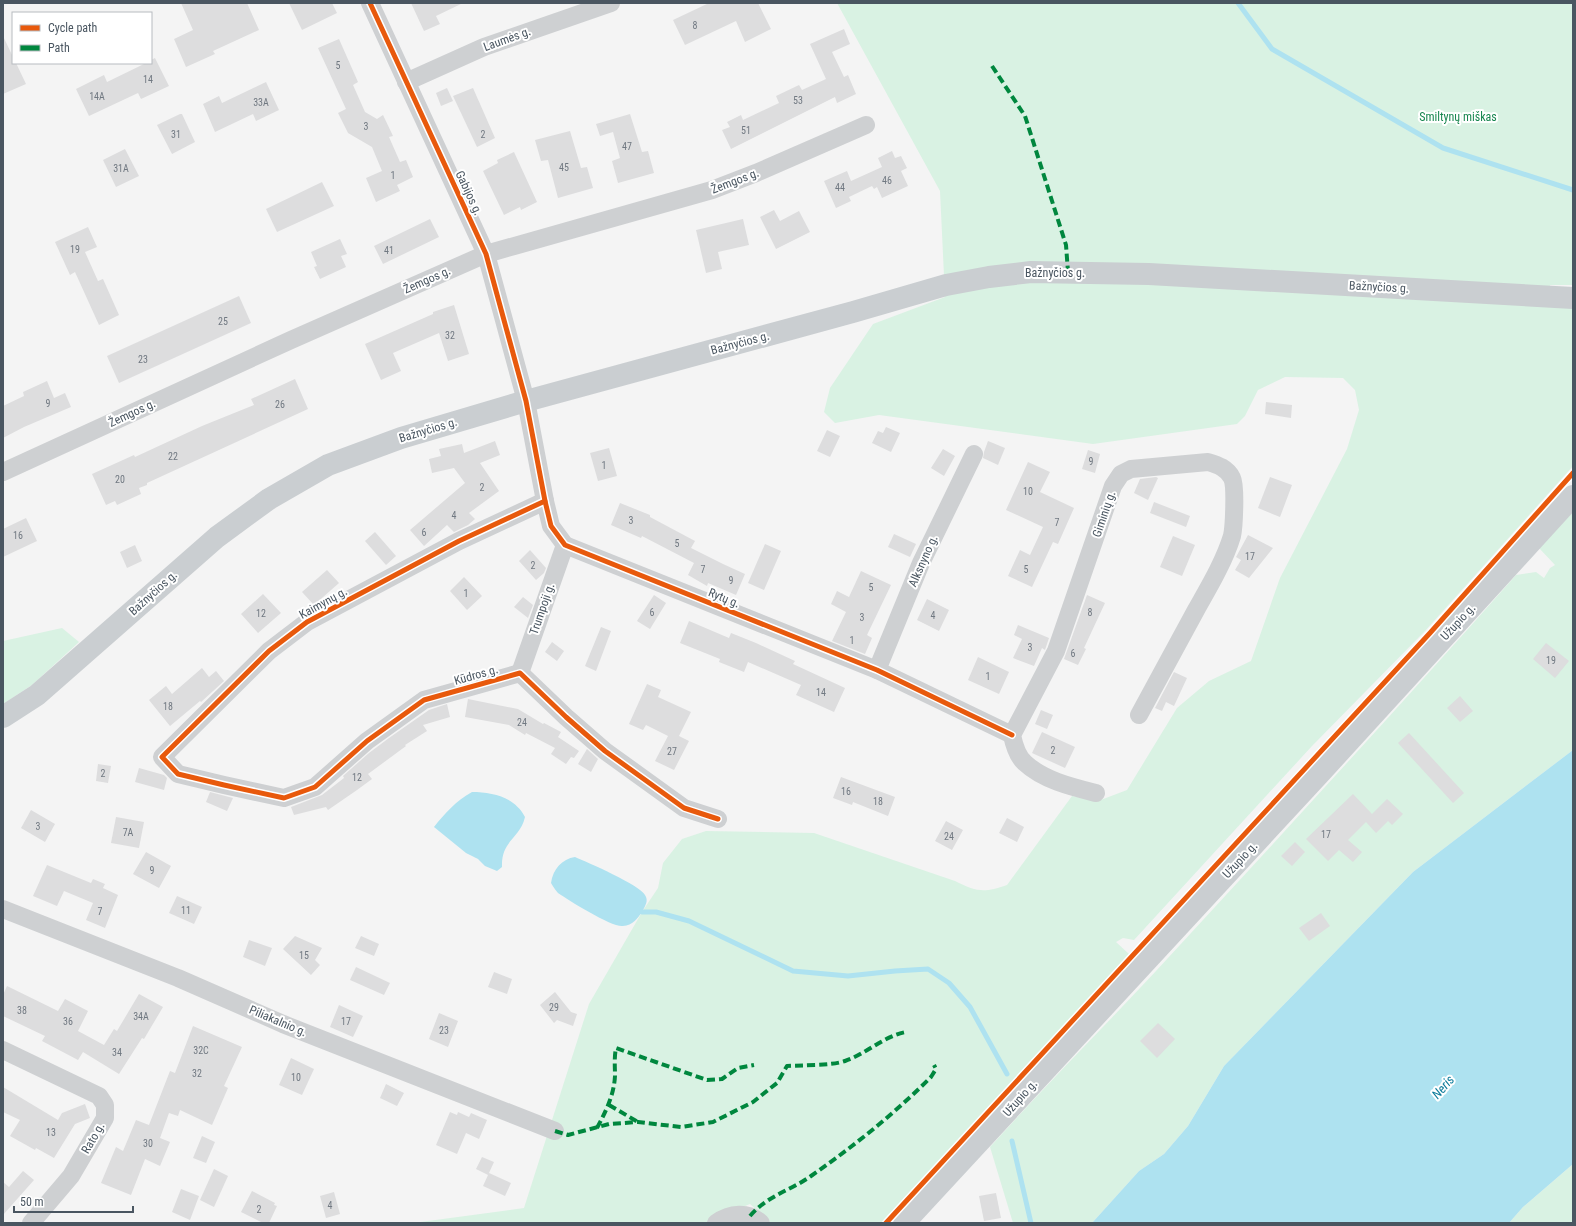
<svg xmlns="http://www.w3.org/2000/svg" width="1576" height="1226" font-family="'Roboto Condensed',sans-serif">
<style>
.green{fill:#d9f2e3}
.water{fill:#aee2f0}
.lines{fill:none;stroke-linecap:round;stroke-linejoin:round}
.stream{stroke:#aee2f0;stroke-width:5}
.building{fill:#ddddde}
.minor{stroke:#ced0d2;stroke-width:18}
.major{stroke:#caced1;stroke-width:22}
.quiet{stroke:#00873e;stroke-width:4;stroke-dasharray:8 4;stroke-linecap:butt}
.cycleway-casing{stroke:#fff;stroke-width:8}
.cycleway{stroke:#e8590c;stroke-width:5}
.labels{text-anchor:middle;dominant-baseline:central;stroke-width:4;stroke-linejoin:round;paint-order:stroke}
.number-label{font-size:10px;fill:#707881}
.street-label{font-size:12px;fill:#4a5661;stroke:#fff}
.park-label{font-size:12px;fill:#17864f;stroke:#fff}
.water-label{font-size:13px;font-style:italic;fill:#0c7c9b;stroke:#fff}
</style>
<rect width="100%" height="100%" fill="#f4f4f4"/>
<!-- green -->
<g class="green">
<path d="M837 3H1573V285H1550L1552 296 1573 308V466L1425 631 1312 746 1134 940 1123 938 1116 942 1129 954 882 1223H771L750 1204 721 1216 710 1223H413L524 1208 589 1004 642 912 658 888 663 863 682 839 706 831 814 833 955 881C977 892 984 893 1007 885L1072 796 1098 801 1127 790 1177 708 1209 681 1251 661 1280 578 1347 449 1359 410 1355 390 1343 378 1285 377 1258 390 1245 416 1237 424 1093 444 879 415 835 423 824 412 830 388 873 324 945 297 940 191Z"/>
<path d="M1573 512V750L1413 872 1224 1066 1188 1126 1164 1154 1139 1171 1092 1223H1013L990 1147C1044 1087 1101 1030 1156 971 1277 840 1398 708 1516 575L1536 572 1544 578 1550 568 1555 565 1539 548Z"/>
<polygon points="62,628 79,642 32,685 3,704 3,641"/>
<polygon points="1573,1164 1573,1223 1509,1223 1523,1207"/>
</g>
<!-- water -->
<g class="water">
<polygon points="1573,750 1573,1164 1523,1207 1509,1223 1092,1223 1139,1171 1164,1154 1188,1126 1224,1066 1413,872"/>
<path d="M472 792C492 792 515 797 525 817 520 839 501 840 502 867L497 871 485 866 478 859 466 853 434 827C445 813 456 801 472 792Z"/>
<path d="M575 857C587 862 640 885 645 895 649 901 645 906 642 912 637 919 633 925 623 926 613 928 568 900 558 893 555 890 553 886 551 883 553 869 562 859 575 857Z"/>
</g>
<g class="lines">
<!-- stream -->
<g class="stream">
<polyline points="1238,3 1272,49 1443,148 1573,190"/>
<polyline points="642,912 656,912 689,921 793,971 848,976 895,971 928,969 949,983 970,1007 1007,1074"/>
<polyline points="1012,1141 1031,1223"/>
</g>
</g>
<!-- building -->
<g class="building">
<polygon points="181,3 247,3 259,30 213,51 215,54 186,67 174,39 193,30"/>
<polygon points="289,3 332,3 337,13 302,30"/>
<polygon points="411,3 463,3 436,16 440,24 424,31"/>
<polygon points="709,3 758,3 771,29 745,42 736,21 685,45 673,20"/>
<polygon points="844,29 850,44 832,52 844,77 848,75 856,94 837,103 835,97 731,149 722,130 730,127 727,122 741,115 743,120 779,103 776,96 799,85 802,90 826,79 810,44"/>
<polygon points="3,36 13,57 13,63 16,63 26,84 3,94"/>
<polygon points="339,39 358,82 353,85 365,112 377,119 383,115 393,136 389,137 400,162 406,160 413,177 397,185 400,191 376,202 366,178 382,171 372,147 348,133 338,113 346,109 318,48"/>
<polygon points="155,58 169,86 141,99 138,93 89,116 76,89 104,75 107,82 146,63 151,63 151,60"/>
<polygon points="266,82 279,110 256,121 253,114 215,132 203,104 219,96 222,103"/>
<polygon points="447,88 453,101 441,106 436,93"/>
<polygon points="473,88 495,138 477,147 453,96"/>
<polygon points="180,114 182,114 195,142 172,154 157,125"/>
<polygon points="630,114 642,152 648,151 654,173 618,183 612,161 620,158 613,132 600,136 596,124"/>
<polygon points="570,131 581,168 587,167 593,188 558,198 548,160 541,161 535,140"/>
<polygon points="125,149 139,176 116,187 103,160"/>
<polygon points="892,151 895,158 901,156 907,168 901,171 908,186 882,198 877,187 874,189 872,186 849,197 851,201 836,208 824,181 847,171 851,181 882,167 878,158"/>
<polygon points="514,152 537,202 521,210 520,207 504,215 483,171 498,163 497,160"/>
<polygon points="322,182 334,206 277,232 266,209"/>
<polygon points="774,210 780,221 799,211 810,232 776,249 760,217"/>
<polygon points="430,219 439,237 383,264 374,246"/>
<polygon points="743,219 749,245 718,252 722,269 706,273 696,230"/>
<polygon points="88,227 97,247 85,252 98,281 103,279 119,315 99,325 75,272 70,275 55,242"/>
<polygon points="340,239 347,254 341,256 346,267 320,279 314,267 317,266 311,252"/>
<polygon points="239,296 251,323 119,383 107,356"/>
<polygon points="454,305 469,354 448,361 439,333 393,353 401,371 381,380 365,344 433,314 433,312"/>
<polygon points="295,379 308,409 147,483 147,485 139,488 141,494 117,505 115,501 106,505 92,474 134,455 135,457 202,426 254,405 251,399"/>
<polygon points="47,381 54,398 65,393 71,407 24,427 3,438 3,406 24,396 23,392"/>
<polygon points="1266,402 1292,405 1291,418 1265,414"/>
<polygon points="886,427 900,433 891,452 872,443 878,431 883,433"/>
<polygon points="827,430 840,436 830,457 817,451"/>
<polygon points="495,441 500,455 480,463 499,491 469,513 475,519 468,525 454,532 447,525 424,546 410,530 465,483 454,468 432,473 429,459 441,456 439,449 462,444 464,453"/>
<polygon points="988,441 1005,448 998,465 983,458 984,452"/>
<polygon points="609,448 617,476 598,481 590,453"/>
<polygon points="943,449 955,456 944,476 931,468"/>
<polygon points="1088,450 1100,454 1095,473 1082,469"/>
<polygon points="1028,462 1050,472 1040,492 1074,508 1058,544 1053,542 1032,587 1008,576 1020,550 1030,555 1043,527 1006,510"/>
<polygon points="1156,477 1158,478 1148,500 1134,493 1140,479"/>
<polygon points="1270,477 1292,485 1280,517 1258,508"/>
<polygon points="1154,502 1190,516 1186,527 1150,513"/>
<polygon points="620,503 650,515 650,517 695,541 691,548 723,564 745,574 736,595 708,583 707,586 688,575 694,563 642,536 641,538 611,525"/>
<polygon points="26,518 37,541 3,557 3,529"/>
<polygon points="375,532 396,556 386,565 365,541"/>
<polygon points="894,534 916,544 910,557 888,547"/>
<polygon points="1248,535 1273,548 1249,578 1235,570 1241,560 1236,557"/>
<polygon points="1173,536 1195,545 1182,576 1160,567"/>
<polygon points="765,544 781,551 764,590 748,583"/>
<polygon points="135,545 142,561 127,568 120,552"/>
<polygon points="530,550 546,568 544,573 536,580 519,561"/>
<polygon points="327,570 339,583 314,605 302,592"/>
<polygon points="861,571 891,585 867,635 872,638 865,654 832,641 846,612 831,604 837,591 849,597"/>
<polygon points="464,577 482,596 467,610 450,591"/>
<polygon points="263,594 281,613 258,633 241,614"/>
<polygon points="654,595 666,603 650,629 637,621"/>
<polygon points="1087,595 1105,603 1084,648 1086,649 1078,665 1064,659"/>
<polygon points="523,597 533,605 528,618 514,607"/>
<polygon points="927,599 949,610 939,631 917,620"/>
<polygon points="689,621 729,638 731,633 756,643 795,661 793,664 845,688 834,712 796,695 801,685 748,662 744,672 719,662 720,659 680,643"/>
<polygon points="1018,625 1049,638 1045,650 1042,648 1034,666 1013,658 1022,639 1014,635"/>
<polygon points="601,627 611,631 596,671 585,666"/>
<polygon points="552,642 564,651 557,661 545,652"/>
<polygon points="1546,643 1569,661 1555,678 1533,659"/>
<polygon points="978,657 1009,672 999,694 968,680"/>
<polygon points="202,668 209,677 216,671 224,681 201,702 200,701 170,726 149,700 166,686 172,694"/>
<polygon points="1174,672 1187,678 1174,706 1166,702 1162,711 1155,708"/>
<polygon points="647,684 661,690 658,697 691,712 679,736 689,741 674,770 655,761 668,736 646,725 643,730 629,724"/>
<polygon points="1460,696 1473,711 1460,722 1447,708"/>
<polygon points="468,699 518,709 543,724 544,723 561,732 558,737 579,751 574,758 571,757 566,764 551,754 555,748 526,733 525,735 509,725 465,717"/>
<polygon points="447,704 450,717 423,725 427,731 405,745 406,746 368,774 372,779 357,790 328,810 326,807 294,815 291,807 322,795 344,778 343,776 369,753 389,738 429,710"/>
<polygon points="1041,710 1053,715 1047,729 1035,724"/>
<polygon points="1042,732 1075,747 1065,768 1032,753"/>
<polygon points="1409,733 1464,793 1453,803 1398,743"/>
<polygon points="587,749 598,759 591,772 578,764"/>
<polygon points="98,764 111,766 108,783 96,781"/>
<polygon points="139,768 164,775 167,778 164,790 135,782"/>
<polygon points="841,777 895,797 888,816 853,802 852,805 833,798"/>
<polygon points="210,792 233,798 227,811 206,802"/>
<polygon points="1353,794 1372,814 1387,799 1403,814 1392,825 1388,821 1376,833 1366,822 1348,840 1362,852 1353,862 1339,850 1328,861 1306,839"/>
<polygon points="31,810 55,824 45,842 21,828"/>
<polygon points="116,817 144,822 139,848 111,843"/>
<polygon points="1007,818 1024,827 1017,842 999,833"/>
<polygon points="946,821 963,830 952,850 935,841"/>
<polygon points="1295,842 1305,852 1292,866 1281,856"/>
<polygon points="146,852 171,866 159,888 133,874"/>
<polygon points="47,865 91,883 93,879 105,884 103,888 118,895 105,928 86,920 93,903 64,891 57,906 33,896"/>
<polygon points="177,896 202,907 194,924 169,913"/>
<polygon points="1321,913 1330,926 1309,941 1299,928"/>
<polygon points="295,936 322,948 315,960 320,965 311,975 283,949"/>
<polygon points="361,936 379,944 374,956 355,948"/>
<polygon points="249,940 272,948 265,966 243,957"/>
<polygon points="356,967 390,983 384,995 350,980"/>
<polygon points="494,972 512,979 507,994 488,987"/>
<polygon points="7,986 58,1011 65,999 88,1011 78,1031 104,1045 114,1029 117,1031 139,994 163,1007 144,1039 142,1038 119,1074 83,1052 78,1060 42,1041 45,1036 3,1016 3,995"/>
<polygon points="555,992 571,1012 577,1014 573,1026 557,1020 554,1023 540,1005"/>
<polygon points="339,1005 363,1016 353,1037 330,1027"/>
<polygon points="439,1013 458,1021 448,1047 429,1039"/>
<polygon points="1158,1023 1175,1039 1157,1058 1140,1041"/>
<polygon points="193,1026 242,1047 224,1086 228,1088 212,1125 180,1110 178,1116 169,1113 160,1138 170,1142 160,1166 145,1159 131,1195 101,1183 116,1147 123,1151 136,1120 149,1125 170,1071 175,1073"/>
<polygon points="291,1058 314,1069 302,1095 279,1085"/>
<polygon points="386,1084 404,1093 397,1106 380,1098"/>
<polygon points="3,1087 58,1120 62,1113 85,1104 90,1118 75,1124 54,1158 36,1148 35,1150 10,1136 20,1120 3,1112"/>
<polygon points="450,1112 457,1115 458,1112 469,1117 471,1113 487,1120 479,1139 466,1133 457,1154 436,1145"/>
<polygon points="202,1136 215,1142 206,1163 193,1158"/>
<polygon points="482,1157 494,1162 489,1173 511,1183 505,1196 483,1186 488,1175 476,1169"/>
<polygon points="214,1169 228,1176 214,1207 200,1200"/>
<polygon points="23,1171 34,1180 3,1215 3,1182 9,1187"/>
<polygon points="181,1189 199,1196 190,1220 172,1212"/>
<polygon points="252,1191 275,1203 274,1205 277,1206 269,1223 263,1223 241,1212"/>
<polygon points="334,1192 340,1214 326,1218 320,1196"/>
<polygon points="996,1193 1001,1218 984,1221 979,1196"/>
</g>
<g class="lines">
<!-- minor -->
<g class="minor">
<polyline points="370,3 486,254 526,401 545,501 551,526 565,545 877,670 1012,735"/>
<polyline points="406,82 484,47 611,3"/>
<polyline points="3,472 291,340 486,254 712,190 756,173 866,125"/>
<polyline points="545,501 459,541 307,622 269,651 162,757 178,774 224,785 284,798 315,787 367,741 424,700 520,673 566,717 605,751 684,808 718,819"/>
<polyline points="877,670 921,563 974,454"/>
<polyline points="520,673 565,545"/>
<path d="M1096 793C1072 787 1043 780 1025 763 1017 756 1014 745 1012 735L1056 651 1113 486 1121 474 1131 469 1208 462C1218 465 1227 468 1232 478 1236 486 1234 527 1232 536 1224 562 1209 587 1196 610 1177 645 1158 680 1139 715"/>
<polyline points="3,909 178,978 283,1024 555,1131"/>
<polyline points="3,1050 99,1096 105,1105 105,1118 71,1176 31,1223"/>
<path d="M716 1223C730 1213 748 1211 761 1223"/>
</g>
<!-- major -->
<g class="major">
<polyline points="3,717 37,695 217,537 269,499 328,465 401,438 526,401 853,312 946,285 989,277 1031,272 1149,274 1573,298"/>
<polyline points="904,1223 1321,772 1573,496"/>
</g>
<!-- quiet -->
<g class="quiet">
<polyline points="992,66 1025,116 1066,245 1068,272"/>
<polyline points="609,1105 638,1122"/>
<path d="M597 1128C606 1111 614 1095 615 1076 615 1067 614 1058 616 1048L707 1080 722 1079 738 1068 754 1065"/>
<path d="M555 1131 568 1135 609 1124 638 1122 681 1127 713 1122 753 1102 777 1083 787 1066C801 1065 831 1066 845 1061 866 1054 884 1036 906 1032"/>
<path d="M750 1216C768 1195 790 1191 811 1176 854 1146 894 1114 931 1077L936 1069 934 1065"/>
</g>
<defs>
<g id="cycleway">
<polyline points="370,3 486,254 526,401 545,501 551,526 565,545 877,670 1012,735"/>
<polyline points="545,501 459,541 307,622 269,651 162,757 178,774 224,785 284,798 315,787 367,741 424,700 520,673 566,717 605,751 684,808 718,819"/>
<polyline points="886,1223 1430,633 1573,473"/>
</g>
</defs>
<!-- cycleway casing -->
<use href="#cycleway" class="cycleway-casing"/>
<!-- cycleway -->
<use href="#cycleway" class="cycleway"/>
</g>
<g class="labels">
<!-- number labels -->
<g class="number-label">
<text x="695" y="25">8</text>
<text x="338" y="65">5</text>
<text x="148" y="79">14</text>
<text x="97" y="96">14A</text>
<text x="798" y="100">53</text>
<text x="261" y="102">33A</text>
<text x="366" y="126">3</text>
<text x="746" y="130">51</text>
<text x="176" y="134">31</text>
<text x="483" y="134">2</text>
<text x="627" y="146">47</text>
<text x="564" y="167">45</text>
<text x="121" y="168">31A</text>
<text x="393" y="175">1</text>
<text x="887" y="180">46</text>
<text x="840" y="187">44</text>
<text x="75" y="249">19</text>
<text x="389" y="250">41</text>
<text x="223" y="321">25</text>
<text x="450" y="335">32</text>
<text x="143" y="359">23</text>
<text x="48" y="403">9</text>
<text x="280" y="404">26</text>
<text x="173" y="456">22</text>
<text x="1091" y="461">9</text>
<text x="604" y="465">1</text>
<text x="120" y="479">20</text>
<text x="482" y="487">2</text>
<text x="1028" y="491">10</text>
<text x="454" y="515">4</text>
<text x="631" y="520">3</text>
<text x="1057" y="522">7</text>
<text x="424" y="532">6</text>
<text x="18" y="535">16</text>
<text x="677" y="543">5</text>
<text x="1250" y="556">17</text>
<text x="533" y="565">2</text>
<text x="703" y="569">7</text>
<text x="1026" y="569">5</text>
<text x="731" y="580">9</text>
<text x="871" y="587">5</text>
<text x="466" y="593">1</text>
<text x="652" y="612">6</text>
<text x="1090" y="612">8</text>
<text x="261" y="613">12</text>
<text x="933" y="615">4</text>
<text x="862" y="617">3</text>
<text x="852" y="640">1</text>
<text x="1030" y="647">3</text>
<text x="1073" y="653">6</text>
<text x="1551" y="660">19</text>
<text x="988" y="676">1</text>
<text x="821" y="692">14</text>
<text x="168" y="706">18</text>
<text x="522" y="722">24</text>
<text x="1053" y="750">2</text>
<text x="672" y="751">27</text>
<text x="103" y="773">2</text>
<text x="357" y="777">12</text>
<text x="846" y="791">16</text>
<text x="878" y="801">18</text>
<text x="38" y="826">3</text>
<text x="128" y="832">7A</text>
<text x="1326" y="834">17</text>
<text x="949" y="836">24</text>
<text x="152" y="870">9</text>
<text x="186" y="910">11</text>
<text x="100" y="911">7</text>
<text x="304" y="955">15</text>
<text x="554" y="1007">29</text>
<text x="22" y="1010">38</text>
<text x="141" y="1016">34A</text>
<text x="68" y="1021">36</text>
<text x="346" y="1021">17</text>
<text x="444" y="1030">23</text>
<text x="201" y="1050">32C</text>
<text x="117" y="1052">34</text>
<text x="197" y="1073">32</text>
<text x="296" y="1077">10</text>
<text x="51" y="1132">13</text>
<text x="148" y="1143">30</text>
<text x="330" y="1205">4</text>
<text x="259" y="1209">2</text>
</g>
<!-- street labels -->
<g class="street-label">
<text transform="translate(507 39) rotate(-20)">Laumės g.</text>
<text transform="translate(735 181) rotate(-21)">Žemgos g.</text>
<text transform="translate(469 193) rotate(65)">Gabijos g.</text>
<text x="1055" y="273">Bažnyčios g.</text>
<text transform="translate(427 280) rotate(-24)">Žemgos g.</text>
<text transform="translate(1379 287) rotate(3)">Bažnyčios g.</text>
<text transform="translate(740 343) rotate(-15)">Bažnyčios g.</text>
<text transform="translate(132 413) rotate(-25)">Žemgos g.</text>
<text transform="translate(428 430) rotate(-17)">Bažnyčios g.</text>
<text transform="translate(1104 514) rotate(-71)">Giminių g.</text>
<text transform="translate(923 561) rotate(-66)">Alksnyno g.</text>
<text transform="translate(153 593) rotate(-42)">Bažnyčios g.</text>
<text transform="translate(724 598) rotate(22)">Rytų g.</text>
<text transform="translate(323 603) rotate(-29)">Kaimynų g.</text>
<text transform="translate(542 609) rotate(-71)">Trumpoji g.</text>
<text transform="translate(1458 622) rotate(-47)">Užupio g.</text>
<text transform="translate(476 675) rotate(-16)">Kūdros g.</text>
<text transform="translate(1240 860) rotate(-47)">Užupio g.</text>
<text transform="translate(278 1021) rotate(23)">Piliakalnio g.</text>
<text transform="translate(1020 1098) rotate(-48)">Užupio g.</text>
<text transform="translate(93 1138) rotate(-60)">Rato g.</text>
</g>
<!-- park labels -->
<g class="park-label">
<text x="1458" y="117">Smiltynų miškas</text>
</g>
<!-- water labels -->
<g class="water-label">
<text transform="translate(1443 1087) rotate(-49)">Neris</text>
</g>
</g>
<!-- border -->
<rect width="1576" height="1226" fill="none" stroke="#4a5661" stroke-width="8"/>
<!-- legend -->
<rect x="12" y="12" width="140" height="52" fill="#ffffff" stroke="#b7bbc0"/>
<rect x="20" y="25" width="20" height="6" fill="#e8590c" stroke="#b7bbc0"/>
<text x="48" y="32" font-size="12" fill="#4a5661">Cycle path</text>
<rect x="20" y="45" width="20" height="6" fill="#00873e" stroke="#b7bbc0"/>
<text x="48" y="52" font-size="12" fill="#4a5661">Path</text>
<!-- scale -->
<path d="M14 1206v6h119v-6" fill="none" stroke="#4a5661" stroke-width="2"/>
<text x="20" y="1206" font-size="12" fill="#4a5661" stroke="#ffffff" stroke-width="3" paint-order="stroke">50 m</text>
</svg>
